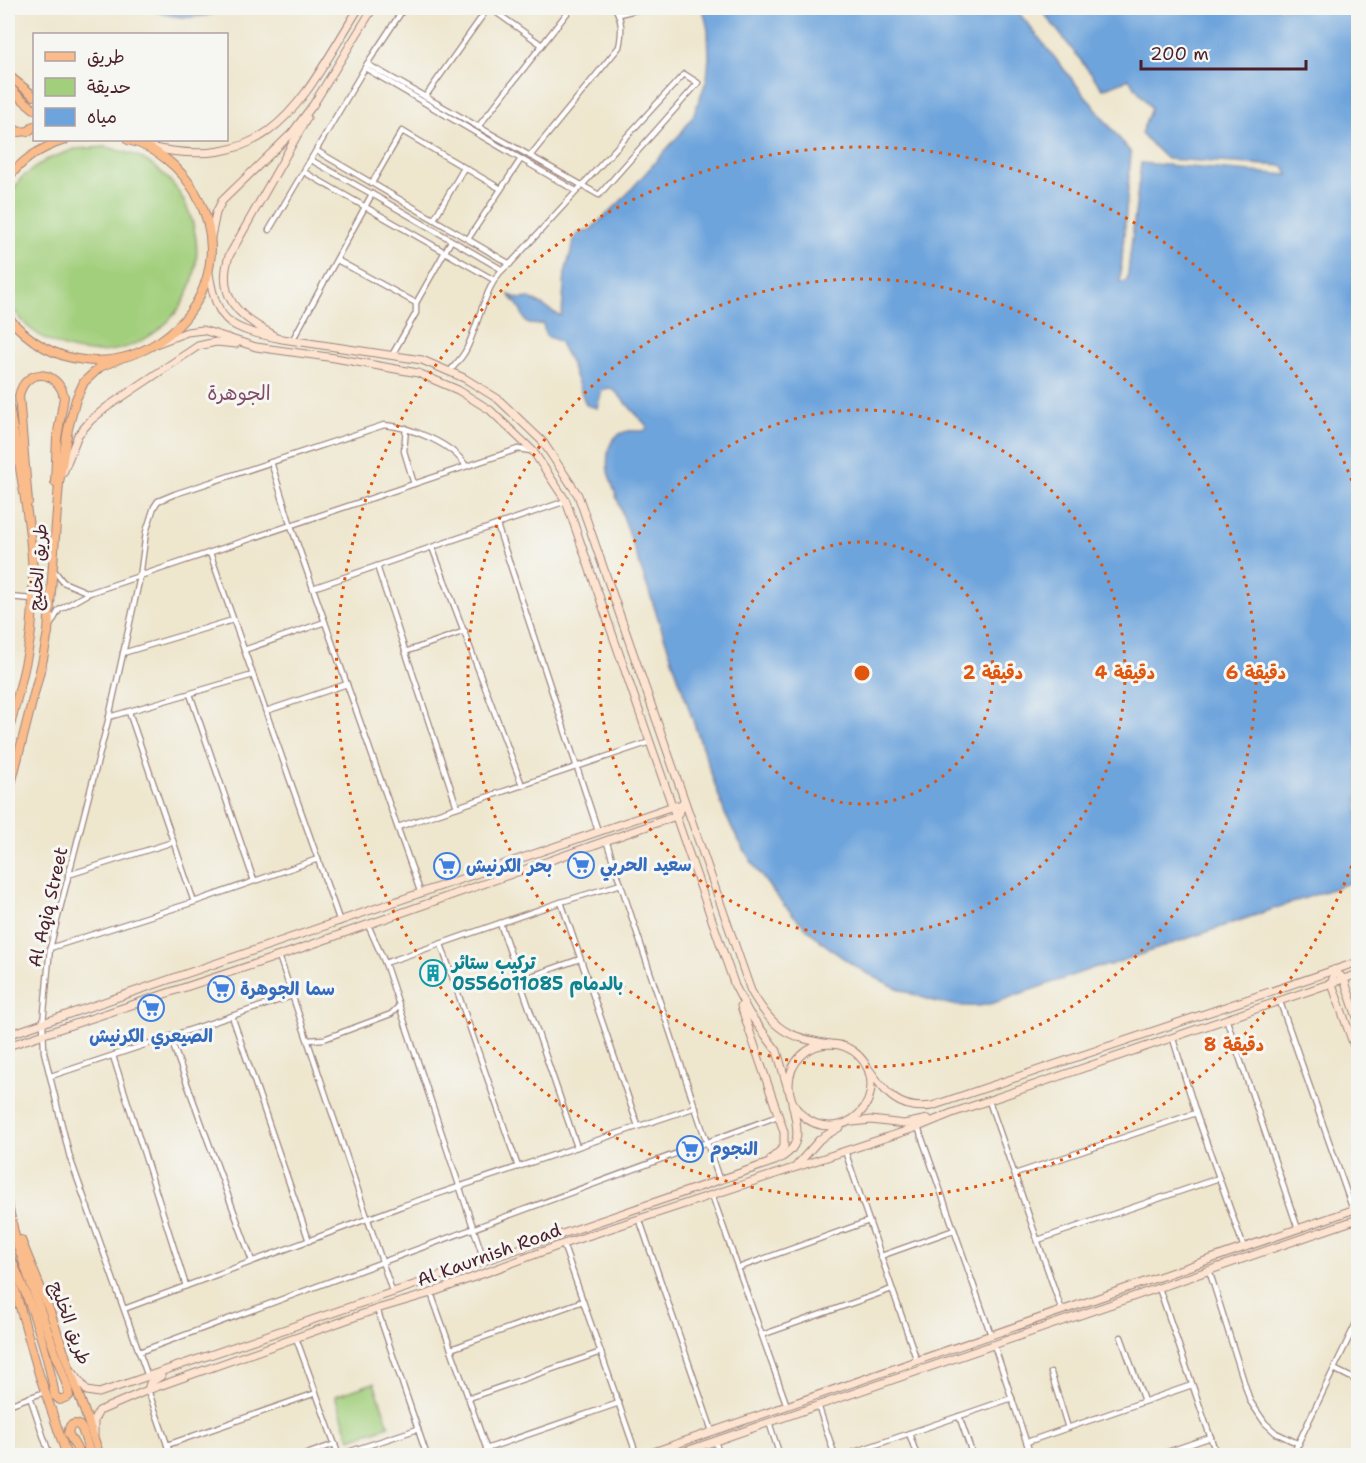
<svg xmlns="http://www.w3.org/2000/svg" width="1366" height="1463" font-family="'Shantell Sans','Playpen Sans Arabic',sans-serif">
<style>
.green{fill:#a2cf7c;stroke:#767754;stroke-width:1.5}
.water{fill:#6ea4dc;stroke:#5c6284;stroke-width:1.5}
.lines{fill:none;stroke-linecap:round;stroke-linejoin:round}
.street-casing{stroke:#9c827c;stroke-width:7}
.secondary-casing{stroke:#9c827c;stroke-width:9}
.primary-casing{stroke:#9c827c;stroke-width:10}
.street{stroke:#fff;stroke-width:4.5}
.secondary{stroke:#fde4d1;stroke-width:7}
.primary{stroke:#fabc8b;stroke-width:8}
.ring{fill:none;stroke:#e0560e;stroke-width:3;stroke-dasharray:3 6}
.labels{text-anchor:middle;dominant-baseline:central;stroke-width:6;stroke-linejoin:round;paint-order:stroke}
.street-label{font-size:18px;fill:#4a1f2b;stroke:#f6f6f2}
.shop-label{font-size:18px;font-weight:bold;fill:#366cbe;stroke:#f6f6f2;text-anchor:start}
.culture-label{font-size:18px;font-weight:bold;fill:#0d838f;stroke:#f6f6f2;text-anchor:start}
.neighbourhood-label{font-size:20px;fill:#804c67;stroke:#f6f6f2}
.centre{fill:#e0560e;stroke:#f6f6f2;stroke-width:3}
.ring-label{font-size:18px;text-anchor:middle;font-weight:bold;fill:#e0560e;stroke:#f6f6f2;stroke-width:6;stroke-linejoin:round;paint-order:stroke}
</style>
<rect width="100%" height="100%" fill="#f6f6f2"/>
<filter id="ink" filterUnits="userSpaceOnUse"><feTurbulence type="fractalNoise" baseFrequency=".0167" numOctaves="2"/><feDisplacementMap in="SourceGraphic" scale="12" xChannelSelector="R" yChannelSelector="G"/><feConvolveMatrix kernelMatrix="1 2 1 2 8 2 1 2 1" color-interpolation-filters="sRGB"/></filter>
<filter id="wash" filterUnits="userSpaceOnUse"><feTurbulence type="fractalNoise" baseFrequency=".008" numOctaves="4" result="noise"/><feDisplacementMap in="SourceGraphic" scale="24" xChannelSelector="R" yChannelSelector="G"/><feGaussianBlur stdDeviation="1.35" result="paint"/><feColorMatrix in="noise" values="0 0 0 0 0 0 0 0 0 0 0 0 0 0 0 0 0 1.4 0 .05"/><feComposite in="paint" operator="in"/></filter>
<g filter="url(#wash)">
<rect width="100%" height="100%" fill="#eee6cd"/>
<!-- green -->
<g class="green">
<path d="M106 147C116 150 127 152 137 156 162 168 181 189 190 215 225 313 114 392 32 330 22 323 15 311 8 302V198L21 178 46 160 75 149Z"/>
<polygon points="374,1383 389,1426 350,1439 335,1396"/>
</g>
<!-- water -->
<g class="water">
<path d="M147 8H229C200 20 176 20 147 8Z"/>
<path d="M703 8H1015L1131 153 1120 282 1127 281 1141 163 1288 175 1284 166 1167 159 1141 134 1151 108 1129 79 1103 89 1040 8H1358V880L1110 965 1096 967C1071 976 1047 985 1022 993 1008 998 993 1005 978 1006 953 1008 931 1001 907 992 824 960 763 894 725 814L608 472C606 454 608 434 629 431 636 430 641 433 647 429L646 425 613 389 609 388 602 390 597 408 586 405 570 362 559 341 546 336 543 324C521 326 528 323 519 307 516 302 512 299 509 295L520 299 530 298 560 316 562 314 565 273 575 237 578 234 590 230 620 202 681 133 693 116 707 79 709 57 708 30Z"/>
</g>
</g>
<g filter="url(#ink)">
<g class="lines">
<defs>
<g id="street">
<polyline points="490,8 542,45"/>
<polyline points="619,14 644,8"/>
<path d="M367 64C445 108 522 151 599 195L698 83 684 74 510 264C486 277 479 325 466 350 462 358 455 365 449 372"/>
<polyline points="365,68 576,191"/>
<polyline points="425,97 488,8"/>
<polyline points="478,127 571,8"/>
<polyline points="317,151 510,264"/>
<path d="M530 156 619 47C622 34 623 20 615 8"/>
<polyline points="304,172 494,280"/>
<polyline points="372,183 402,131 501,189"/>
<polyline points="372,194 501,269"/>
<polyline points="434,219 464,168"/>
<polyline points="269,230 367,64 404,8"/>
<polyline points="468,239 521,159"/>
<polyline points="337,260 416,303 451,241"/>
<polyline points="292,341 372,194 311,160"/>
<polyline points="392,355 416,313 416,303"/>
<polyline points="406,428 404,451 414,484"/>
<polyline points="271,462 291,526 421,894"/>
<polyline points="497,525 598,831"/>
<polyline points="432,547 522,785"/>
<polyline points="210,553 340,922"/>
<polyline points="377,566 457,807"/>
<polyline points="53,569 63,582 89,593"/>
<polyline points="313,588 566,501"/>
<polyline points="8,597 33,599"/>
<polyline points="51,624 59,610 89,593 518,449 531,451"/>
<polyline points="244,650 325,622"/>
<polyline points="405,652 465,631"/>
<polyline points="123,653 233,620"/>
<polyline points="190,694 254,881"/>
<polyline points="266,711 347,684"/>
<polyline points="129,712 194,902"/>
<polyline points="109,717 253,675"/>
<polyline points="398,827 650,742"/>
<polyline points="606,840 719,1179"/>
<polyline points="68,875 173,842"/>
<polyline points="561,902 638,1126"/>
<polyline points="500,923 577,1147"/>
<polyline points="368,925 385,963 484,1260"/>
<polyline points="441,944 518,1167"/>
<polyline points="50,948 194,902 318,859"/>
<polyline points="279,956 392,1291"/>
<polyline points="385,963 561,902 621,884"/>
<polyline points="520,980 580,959"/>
<polyline points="1280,1002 1353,1210"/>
<polyline points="232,1016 309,1241"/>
<polyline points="1227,1021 1298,1229"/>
<polyline points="170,1037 252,1261"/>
<polyline points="1173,1039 1196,1113 1244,1248"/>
<polyline points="308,1040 324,1039 391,1014 399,1006"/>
<polyline points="113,1056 186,1286"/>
<polyline points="51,1076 292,996"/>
<polyline points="989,1101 1062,1311"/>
<polyline points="918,1127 991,1335"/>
<polyline points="845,1151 917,1361"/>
<polyline points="1015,1174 1196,1113"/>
<polyline points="712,1195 787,1406"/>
<polyline points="639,1218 712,1431"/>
<polyline points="1038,1240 1219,1178"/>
<polyline points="563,1244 637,1456"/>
<polyline points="881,1256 954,1230"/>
<polyline points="738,1268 869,1221"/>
<polyline points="1209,1270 1250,1401 1265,1423 1276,1433 1299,1444"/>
<polyline points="1159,1288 1217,1456"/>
<polyline points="431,1293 489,1456"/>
<polyline points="124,1309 402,1206 696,1107"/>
<polyline points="377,1309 427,1456"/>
<polyline points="762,1335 892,1289"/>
<polyline points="1121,1337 1144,1401"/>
<polyline points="296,1338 339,1456"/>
<polyline points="994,1345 1031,1456"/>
<polyline points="451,1349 583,1301"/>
<polyline points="139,1352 778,1116"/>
<polyline points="1334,1369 1358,1381"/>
<polyline points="1051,1373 1068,1428"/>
<path d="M148 1377 70 1158 44 1052 43 1023 50 948 109 717 140 577 146 532 154 507 158 501 175 494 384 425C410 427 452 443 466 466"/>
<polyline points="148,1390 171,1456"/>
<polyline points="30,1397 50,1456"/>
<polyline points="469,1398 601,1352"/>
<polyline points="8,1405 45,1392"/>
<polyline points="818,1405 835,1456"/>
<polyline points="959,1416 973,1456"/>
<polyline points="769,1422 780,1456"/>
<polyline points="909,1433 917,1456"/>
<polyline points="715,1441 720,1456"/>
<polyline points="1027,1442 1192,1385"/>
<polyline points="167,1445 316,1393"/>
<polyline points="486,1449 619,1403"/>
<polyline points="339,1455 418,1429"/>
<polyline points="301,1456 335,1444"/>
<polyline points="843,1456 1012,1398"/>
<polyline points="1156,1456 1211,1437"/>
<polyline points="1292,1456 1358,1319"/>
</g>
<g id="secondary">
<path d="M149 147C275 175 302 98 359 8"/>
<polyline points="211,237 216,213 222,201 292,133 313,105 373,8"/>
<path d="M209 273C217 326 233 329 282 339L422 360 464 378 498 399 543 442 578 495 751 991C774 1030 786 1037 830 1044"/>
<path d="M272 334C239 317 216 297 229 256L307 118"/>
<polyline points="158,343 187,332 203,330 256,347 335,358 418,373 458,390 490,410 533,451 566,501 735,986 749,1013 777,1051 788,1089"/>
<polyline points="63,473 78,435 91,420 107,407 198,346 216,342 236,344"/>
<polyline points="1334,970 1332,984 1358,1057"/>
<polyline points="1334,970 1344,979 1358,1020"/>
<polyline points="741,1006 784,1132 784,1147 771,1159"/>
<polyline points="8,1035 676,805"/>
<circle cx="830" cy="1085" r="41"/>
<polyline points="8,1046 279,956 676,816 680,811 683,802"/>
<path d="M868 1068C886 1093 898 1111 932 1106L1358 962"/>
<polyline points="853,1122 871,1120 904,1124 928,1119"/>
<polyline points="797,1165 820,1139 840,1127"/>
<path d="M72 1371 87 1391 99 1393 775 1161C804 1148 798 1129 792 1103"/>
<polyline points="148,1390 150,1383 161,1376"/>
<polyline points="94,1435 94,1420 99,1411 148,1390 377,1309 431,1293 563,1244 918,1127 952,1113 1358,974"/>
<polyline points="642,1456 1358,1208"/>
<polyline points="672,1456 1358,1219"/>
<polyline points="1351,1456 1358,1440"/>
</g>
<g id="primary">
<polyline points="8,75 34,96"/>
<polyline points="8,85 17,95 34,109"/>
<polyline points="8,119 11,127 19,132 29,131 34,126"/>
<path d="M8 179C21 160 43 147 65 140"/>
<path d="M8 317C100 426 262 311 195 192 180 167 156 147 128 140"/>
<path d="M8 399C20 475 40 554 31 631 27 666 16 700 8 734"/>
<path d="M28 502 19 396C25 367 58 369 64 397L57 438 55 482"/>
<polyline points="8,796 43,659 48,632 59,483 68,429 76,399 84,382 100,367 119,359"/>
<path d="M8 1205 16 1241 68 1389 69 1396 60 1400 55 1396C47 1347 29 1298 8 1252"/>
<polyline points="21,1240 49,1309 100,1456"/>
<polyline points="8,1265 39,1374 67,1456"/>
<polyline points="81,1456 68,1433 70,1426 74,1424 79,1425 82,1429 91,1456"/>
</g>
</defs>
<!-- street casing -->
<use href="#street" class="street-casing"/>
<!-- secondary casing -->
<use href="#secondary" class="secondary-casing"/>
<!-- primary casing -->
<use href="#primary" class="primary-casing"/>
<!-- street -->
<use href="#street" class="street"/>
<!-- secondary -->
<use href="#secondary" class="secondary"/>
<!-- primary -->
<use href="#primary" class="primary"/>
</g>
</g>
<!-- distance rings -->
<g class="ring">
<circle cx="862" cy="673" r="131"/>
<circle cx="862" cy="673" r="263"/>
<circle cx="862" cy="673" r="394"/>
<path d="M1358 849A526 526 0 1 1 1358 497"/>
</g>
<!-- icons -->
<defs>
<symbol id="supermarket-ring" viewBox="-11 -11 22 22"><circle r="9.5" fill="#f6f6f2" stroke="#3f7fe0" stroke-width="1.5"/><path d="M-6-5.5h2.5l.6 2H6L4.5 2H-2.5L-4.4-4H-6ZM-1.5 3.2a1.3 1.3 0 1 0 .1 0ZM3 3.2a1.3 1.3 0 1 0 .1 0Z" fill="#3f7fe0"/></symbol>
<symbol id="building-ring" viewBox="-11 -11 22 22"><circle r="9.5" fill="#f6f6f2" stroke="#0f9aa8" stroke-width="1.5"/><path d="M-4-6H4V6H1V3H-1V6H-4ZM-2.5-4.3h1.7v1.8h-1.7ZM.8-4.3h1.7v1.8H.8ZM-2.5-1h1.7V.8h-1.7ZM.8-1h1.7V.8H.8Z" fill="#0f9aa8"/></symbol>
</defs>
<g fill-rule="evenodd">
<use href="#supermarket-ring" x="566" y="850" width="30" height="30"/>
<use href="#supermarket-ring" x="432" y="851" width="30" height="30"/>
<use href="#building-ring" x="418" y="958" width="30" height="30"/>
<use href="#supermarket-ring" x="206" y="974" width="30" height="30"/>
<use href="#supermarket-ring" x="136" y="993" width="30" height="30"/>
<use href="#supermarket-ring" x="675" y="1134" width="30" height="30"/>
</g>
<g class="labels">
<!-- street labels -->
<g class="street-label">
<text transform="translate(38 567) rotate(-86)">طريق الخليج</text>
<text transform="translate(48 907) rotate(-77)">Al Aqiq Street</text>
<text transform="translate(489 1255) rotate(-20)">Al Kaurnish Road</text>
<text transform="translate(70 1323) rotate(70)">طريق الخليج</text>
</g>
<!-- shop labels -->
<g class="shop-label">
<text x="600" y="865">سعيد الحربي</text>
<text x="466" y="866">بحر الكرنيش</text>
<text x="240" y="989">سما الجوهرة</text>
<text x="151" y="1036" text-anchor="middle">الصيعري الكرنيش</text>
<text x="710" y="1149">النجوم</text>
</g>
<!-- culture labels -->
<g class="culture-label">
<text x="452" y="963">تركيب ستائر<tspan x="452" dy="21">بالدمام 0556011085</tspan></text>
</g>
<!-- neighbourhood labels -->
<g class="neighbourhood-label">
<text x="239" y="393">الجوهرة</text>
</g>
</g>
<circle cx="862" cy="673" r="9" class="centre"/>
<g class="ring-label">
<text x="993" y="679">2 دقيقة</text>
<text x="1125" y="679">4 دقيقة</text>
<text x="1256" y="679">6 دقيقة</text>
<text x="1234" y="1051">8 دقيقة</text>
</g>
<!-- margin -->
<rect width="1366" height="1463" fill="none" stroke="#f6f6f2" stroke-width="30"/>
<!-- legend -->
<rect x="33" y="33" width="195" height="108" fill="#f6f6f2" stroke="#b1a0a2" stroke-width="1.5"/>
<rect x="45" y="52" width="30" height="9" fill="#fabc8b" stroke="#b1a0a2" stroke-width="1.5"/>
<text x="87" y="63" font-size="18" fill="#4a1f2b">طريق</text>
<rect x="45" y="78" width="30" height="18" fill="#a2cf7c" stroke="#b1a0a2" stroke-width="1.5"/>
<text x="87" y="93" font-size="18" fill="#4a1f2b">حديقة</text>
<rect x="45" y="108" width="30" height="18" fill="#6ea4dc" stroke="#b1a0a2" stroke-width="1.5"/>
<text x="87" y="123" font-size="18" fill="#4a1f2b">مياه</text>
<!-- scale -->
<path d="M1141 60v9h165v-9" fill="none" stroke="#4a1f2b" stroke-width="3"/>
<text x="1150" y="60" font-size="18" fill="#4a1f2b" stroke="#f6f6f2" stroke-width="4.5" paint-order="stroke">200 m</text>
</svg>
